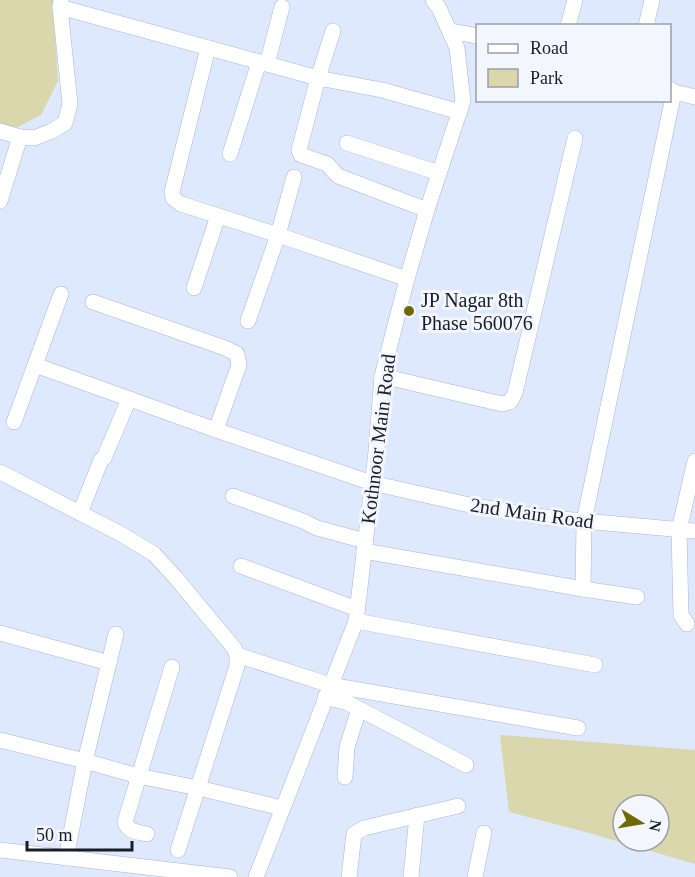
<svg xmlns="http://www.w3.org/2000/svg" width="695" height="877" font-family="'Times New Roman',serif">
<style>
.green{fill:#d9d7ab;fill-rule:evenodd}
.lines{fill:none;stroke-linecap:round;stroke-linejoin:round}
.minor-casing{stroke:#a7b7d6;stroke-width:16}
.minor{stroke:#fff;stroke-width:15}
.poi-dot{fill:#716a03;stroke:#f3f6fd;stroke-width:2}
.labels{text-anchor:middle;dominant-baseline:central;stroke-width:6;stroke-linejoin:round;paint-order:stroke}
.poi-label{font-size:20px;fill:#181e29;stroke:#f3f6fd;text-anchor:start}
.street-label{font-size:20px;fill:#181e29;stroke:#f3f6fd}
</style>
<rect width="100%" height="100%" fill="#dfe9fd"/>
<!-- green -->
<g class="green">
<polygon points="0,0 53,0 58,81 41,115 0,136"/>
<path d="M500 735 695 750V864L589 833 509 812ZM623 805H659V841H623Z"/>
</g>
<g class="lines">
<defs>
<g id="minor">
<polyline points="60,7 318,78 299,150 301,155 327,164 338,176 427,210"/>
<polyline points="568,26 575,0"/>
<polyline points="646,26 652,0"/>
<polyline points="333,31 318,78 382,90 460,112"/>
<polyline points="450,31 478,36"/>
<polyline points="208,48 172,192 173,198 181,204 278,235 407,279"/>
<polyline points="267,64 282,7"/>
<polyline points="674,92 695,97"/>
<polyline points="0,131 20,137 34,138 52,131 65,123 70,104 60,7 61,0"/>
<polyline points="347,143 439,173"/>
<polyline points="230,154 259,62"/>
<polyline points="0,201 20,137"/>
<polyline points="194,288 218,216"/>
<polyline points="93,302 225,348 237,354 239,365 216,430"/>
<polyline points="248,321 278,235 294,177"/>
<polyline points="35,365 216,430 372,483 474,506 551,518 695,531"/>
<polyline points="382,376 502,404 510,402 515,393 575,138"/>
<polyline points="14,422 61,294"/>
<polyline points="0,472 121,534 154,554 176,578 234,648 237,655 237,666 178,850"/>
<polyline points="233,496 303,521 317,528 365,541"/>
<polyline points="80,513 101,460 104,458 129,399"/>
<polyline points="364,551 583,589 584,521 674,92 670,89"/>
<polyline points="241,566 357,609"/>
<polyline points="583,589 637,597"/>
<polyline points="356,621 595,665"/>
<polyline points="687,624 681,615 679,530 695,461"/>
<polyline points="0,633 109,663"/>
<polyline points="237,655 330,685 578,728"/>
<polyline points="325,697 348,703 466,765"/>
<polyline points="0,740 85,761 138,776 198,788 282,808"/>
<polyline points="345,777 347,747 359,709"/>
<path d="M147 834C138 832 128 832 125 822L172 667"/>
<polyline points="0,850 230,877"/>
<polyline points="66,858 85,761 116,634"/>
<polyline points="256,877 356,621 376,452 382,376 407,279 427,210 463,101 457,48 439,8 433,0"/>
<polyline points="349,877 354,834 364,828 458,806"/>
<polyline points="411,877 417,815"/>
<polyline points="475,877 484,833"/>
</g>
</defs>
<!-- minor casing -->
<use href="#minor" class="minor-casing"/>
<!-- minor -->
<use href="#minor" class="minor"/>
</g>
<!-- markers -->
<circle class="poi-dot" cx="409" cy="311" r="6"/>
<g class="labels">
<!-- poi labels -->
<g class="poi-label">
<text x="421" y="300">JP Nagar 8th<tspan x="421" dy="23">Phase 560076</tspan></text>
</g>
<!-- street labels -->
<g class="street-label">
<text transform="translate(378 439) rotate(-83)">Kothnoor Main Road</text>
<text transform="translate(532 513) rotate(8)">2nd Main Road</text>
</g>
</g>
<!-- legend -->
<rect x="476" y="24" width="195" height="78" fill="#f3f6fd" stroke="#9ba0a8" stroke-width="1.5"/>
<rect x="488" y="44" width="30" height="9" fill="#ffffff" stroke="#9ba0a8" stroke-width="1.5"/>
<text x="530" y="54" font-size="18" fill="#181e29">Road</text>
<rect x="488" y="69" width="30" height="18" fill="#d9d7ab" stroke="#9ba0a8" stroke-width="1.5"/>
<text x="530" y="84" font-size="18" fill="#181e29">Park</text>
<!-- north arrow -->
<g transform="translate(641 823) rotate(101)"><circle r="28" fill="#f3f6fd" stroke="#9ba0a8" stroke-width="1.5"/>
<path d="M0-4.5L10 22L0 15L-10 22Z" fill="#716a03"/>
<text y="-9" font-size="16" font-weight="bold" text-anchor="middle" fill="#181e29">N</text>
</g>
<!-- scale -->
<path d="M27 841v9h105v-9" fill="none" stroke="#181e29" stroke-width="3"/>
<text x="36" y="841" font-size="18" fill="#181e29" stroke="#f3f6fd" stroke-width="4.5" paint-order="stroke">50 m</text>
</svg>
